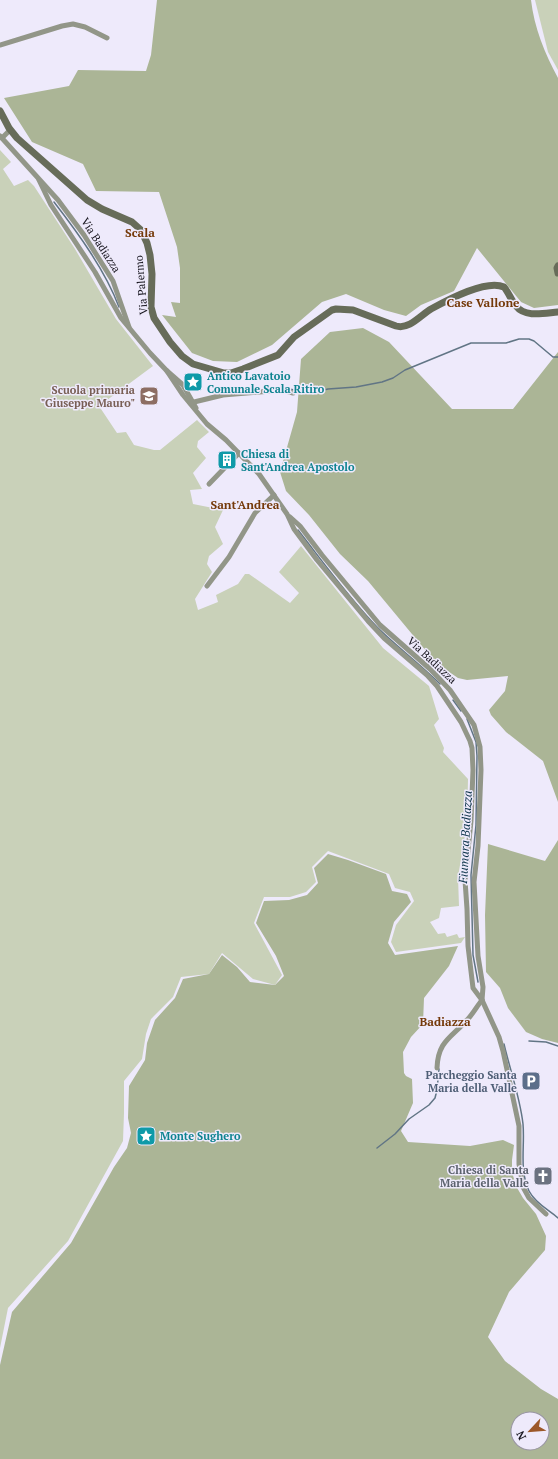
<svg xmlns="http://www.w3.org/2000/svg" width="558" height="1459" font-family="'PT Serif',serif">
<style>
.green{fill:#c9d1b9}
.forest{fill:#abb596;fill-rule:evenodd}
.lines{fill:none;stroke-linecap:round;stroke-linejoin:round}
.stream{stroke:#617585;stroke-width:1.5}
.minor{stroke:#929688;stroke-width:5}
.secondary{stroke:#676c59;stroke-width:7}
.labels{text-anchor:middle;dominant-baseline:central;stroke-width:3;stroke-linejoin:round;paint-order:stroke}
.street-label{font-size:11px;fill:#16141d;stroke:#eeeafb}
.culture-label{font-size:11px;font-weight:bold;fill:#0d838f;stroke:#eeeafb;text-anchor:start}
.education-label{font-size:11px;font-weight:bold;fill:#785e54;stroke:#eeeafb;text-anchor:end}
.service-label{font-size:11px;font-weight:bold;fill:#4e5e75;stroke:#eeeafb;text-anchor:end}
.worship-label{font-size:11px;font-weight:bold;fill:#5b616d;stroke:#eeeafb;text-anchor:end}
.neighbourhood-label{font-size:12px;font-weight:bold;fill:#743909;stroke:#eeeafb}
.water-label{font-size:12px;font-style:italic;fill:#0d344a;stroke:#eeeafb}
</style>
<rect width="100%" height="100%" fill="#eeeafb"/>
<!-- green -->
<g class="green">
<polygon points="535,0 558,0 558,70 548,52"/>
<polygon points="0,150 11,162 3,169 14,186 28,180 34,186 75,249 116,319 153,366 99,406 117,433 126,432 134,445 154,450 160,450 197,420 209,432 198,441 197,447 206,458 193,473 202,489 190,490 193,504 223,510 215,527 223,544 209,556 207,564 212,572 195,599 198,610 218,602 216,595 238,584 245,574 249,574 290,603 299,593 279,572 301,546 383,648 429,686 439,719 434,725 444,748 443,752 468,779 467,823 458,877 459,906 441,908 439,918 430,922 438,934 445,933 447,937 457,934 459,938 465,937 461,943 396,952 391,942 396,925 414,901 410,892 395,888 389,874 328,851 312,867 316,882 306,892 290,897 264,897 254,923 282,975 275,985 253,979 222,953 209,974 181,977 173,997 151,1019 146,1034 142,1059 124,1081 124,1113 123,1141 68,1241 8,1308 0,1348"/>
</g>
<!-- forest -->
<g class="forest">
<path d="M157 0H531C534 27 545 54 558 78V305L534 308 521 302 477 248 454 291 421 305 406 316 384 310 346 294 322 302 272 345 237 362 213 361 192 353 162 315 176 317 171 302 180 303V268L177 247 159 192 96 191 83 164 32 142 4 98 69 86 78 70 146 71 151 55Z"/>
<polygon points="363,328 389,342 452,409 513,409 558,352 558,807 558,802 543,761 506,732 491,715 489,710 505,691 508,676 467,680 458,678 436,663 368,581 340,554 309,515 286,491 280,472 297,412 301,359 330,332"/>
<polygon points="558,840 558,1043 542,1039 526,1032 508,1008 500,988 486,972 485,915 488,844 545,861"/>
<path d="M328 854 348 860 386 874 392 891 407 894 411 902 394 922 388 943 395 955 458 946 449 966 424 998 423 1024 411 1037 403 1052 404 1073 406 1076 412 1079 413 1103 401 1131 408 1142 470 1146 503 1140 514 1145 512 1160V1172L516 1186 523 1198 536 1214 546 1236 545 1250 509 1292 488 1337 505 1361 541 1389 558 1399V1459H0V1365L12 1312 71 1243 114 1167 127 1148 131 1133 128 1118 129 1086 145 1060 147 1043 155 1020 175 998 183 979 209 974 222 955 237 967 250 982 275 985 284 976 276 956 256 923 264 901 289 900 307 895 318 883 314 868ZM518 1419H542V1443H518Z"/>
</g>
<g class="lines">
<!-- stream -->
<g class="stream">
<path d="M54 202C78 233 105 270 119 307"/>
<polyline points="289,389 311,393 328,389 356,387 382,382 393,378 405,370 471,343 506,343 519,339 529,339 534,341 553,357 558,357"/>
<path d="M298 530C323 562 348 597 377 627 397 647 420 664 440 684"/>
<polyline points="453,700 461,711"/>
<polyline points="467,719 476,742 477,756 476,825 471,875 473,955 478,982"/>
<polyline points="529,1041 546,1042 558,1046"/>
<path d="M504 1044C510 1070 520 1097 523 1124 525 1146 519 1170 529 1191 535 1203 549 1210 558 1218"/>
<polyline points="377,1148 395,1134 409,1119 429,1105 435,1098 437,1090 439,1069"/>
</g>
<!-- minor -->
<g class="minor">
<polyline points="0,45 62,26 73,24 85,27 107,38"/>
<polyline points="0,136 58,200 84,235 113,281 129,327"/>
<polyline points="2,138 10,130"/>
<polyline points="39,180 51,205 95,272 121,318 150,353 167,371 183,385 196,408"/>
<polyline points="167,371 183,395 207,424 226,440 259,474 287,514 294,529 317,560 368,621 384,638 427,675 437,686 461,722 470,741 472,748 473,770 471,821 465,880 467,909 468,946 473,988 482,1000 499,1037 503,1051 519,1126 519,1164 523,1187 529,1198 546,1214"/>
<polyline points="190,403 223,395 282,390 293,393"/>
<polyline points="209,484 239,453"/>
<polyline points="290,517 300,526 322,555 380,625 430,669 450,690 474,725 480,747 481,770 478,846 474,882 478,956 483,987 482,1000"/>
<polyline points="207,586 229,557 255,513 274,495"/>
<path d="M437 1068C438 1041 451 1038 467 1020 473 1014 477 1006 482 1000"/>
</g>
<!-- secondary -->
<g class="secondary">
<path d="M0 111 9 128 17 138 87 200 102 209 132 222 141 230 147 243 150 255 152 274 151 307 154 318 170 342 182 356 193 364 224 373H231L243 369 278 355 294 337 332 310 336 309 353 310 396 326C409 330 421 315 431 309 447 300 487 279 504 287 509 293 511 300 516 306 525 318 545 313 558 312"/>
<polyline points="558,266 557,268 558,273"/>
</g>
</g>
<!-- icons -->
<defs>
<symbol id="sight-square" viewBox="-11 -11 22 22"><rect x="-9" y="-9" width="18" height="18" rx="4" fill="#0f9aa8" stroke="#eeeafb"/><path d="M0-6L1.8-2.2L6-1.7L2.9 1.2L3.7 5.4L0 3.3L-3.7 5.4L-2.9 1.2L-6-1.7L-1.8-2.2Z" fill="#fff"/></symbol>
<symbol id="school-square" viewBox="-11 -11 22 22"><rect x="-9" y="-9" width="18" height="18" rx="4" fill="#8d6e63" stroke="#eeeafb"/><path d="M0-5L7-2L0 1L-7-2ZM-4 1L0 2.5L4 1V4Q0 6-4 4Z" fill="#fff"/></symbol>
<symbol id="building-square" viewBox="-11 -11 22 22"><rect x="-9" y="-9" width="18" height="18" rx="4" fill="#0f9aa8" stroke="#eeeafb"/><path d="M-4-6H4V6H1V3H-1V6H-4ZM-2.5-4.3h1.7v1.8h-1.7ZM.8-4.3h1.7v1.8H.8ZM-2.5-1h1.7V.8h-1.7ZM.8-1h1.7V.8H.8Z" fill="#fff"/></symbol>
<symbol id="parking-square" viewBox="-11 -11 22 22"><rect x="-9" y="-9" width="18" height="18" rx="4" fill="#5c6f8a" stroke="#eeeafb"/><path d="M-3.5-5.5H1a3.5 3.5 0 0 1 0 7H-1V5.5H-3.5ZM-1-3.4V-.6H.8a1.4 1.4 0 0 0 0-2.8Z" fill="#fff"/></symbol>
<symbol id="church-square" viewBox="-11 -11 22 22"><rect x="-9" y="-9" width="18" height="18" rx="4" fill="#6b7280" stroke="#eeeafb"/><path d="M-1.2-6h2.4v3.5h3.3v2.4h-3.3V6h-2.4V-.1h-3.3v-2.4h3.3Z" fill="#fff"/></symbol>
</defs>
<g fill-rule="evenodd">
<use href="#sight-square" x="182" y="371" width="22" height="22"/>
<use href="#school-square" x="138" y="385" width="22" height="22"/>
<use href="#building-square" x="216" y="449" width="22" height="22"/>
<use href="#parking-square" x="520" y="1070" width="22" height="22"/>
<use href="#sight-square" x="135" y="1125" width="22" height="22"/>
<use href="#church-square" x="532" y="1165" width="22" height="22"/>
</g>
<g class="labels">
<!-- street labels -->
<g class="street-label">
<text transform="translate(101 245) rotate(57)">Via Badiazza</text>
<text transform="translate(141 285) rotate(-95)">Via Palermo</text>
<text transform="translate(432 660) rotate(43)">Via Badiazza</text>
</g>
<!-- culture labels -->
<g class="culture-label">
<text x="207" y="376">Antico Lavatoio<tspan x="207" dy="13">Comunale Scala Ritiro</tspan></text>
<text x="241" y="454">Chiesa di<tspan x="241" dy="13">Sant'Andrea Apostolo</tspan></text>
<text x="160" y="1136">Monte Sughero</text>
</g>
<!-- education labels -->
<g class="education-label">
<text x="135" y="390">Scuola primaria<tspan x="135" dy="13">"Giuseppe Mauro"</tspan></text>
</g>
<!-- service labels -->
<g class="service-label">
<text x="517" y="1075">Parcheggio Santa<tspan x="517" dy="13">Maria della Valle</tspan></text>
</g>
<!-- worship labels -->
<g class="worship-label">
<text x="529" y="1170">Chiesa di Santa<tspan x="529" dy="13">Maria della Valle</tspan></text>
</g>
<!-- neighbourhood labels -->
<g class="neighbourhood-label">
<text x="140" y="232">Scala</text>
<text x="483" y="302">Case Vallone</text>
<text x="245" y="504">Sant'Andrea</text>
<text x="445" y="1021">Badiazza</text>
</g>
<!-- water labels -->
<g class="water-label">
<text transform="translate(465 837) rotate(-87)">Fiumara Badiazza</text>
</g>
</g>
<!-- north arrow -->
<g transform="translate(530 1431) rotate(244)"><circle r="19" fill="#eeeafb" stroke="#9894a2"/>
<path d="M0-3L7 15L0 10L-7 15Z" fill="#9c582a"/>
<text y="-6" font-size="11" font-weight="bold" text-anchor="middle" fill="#16141d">N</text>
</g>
</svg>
